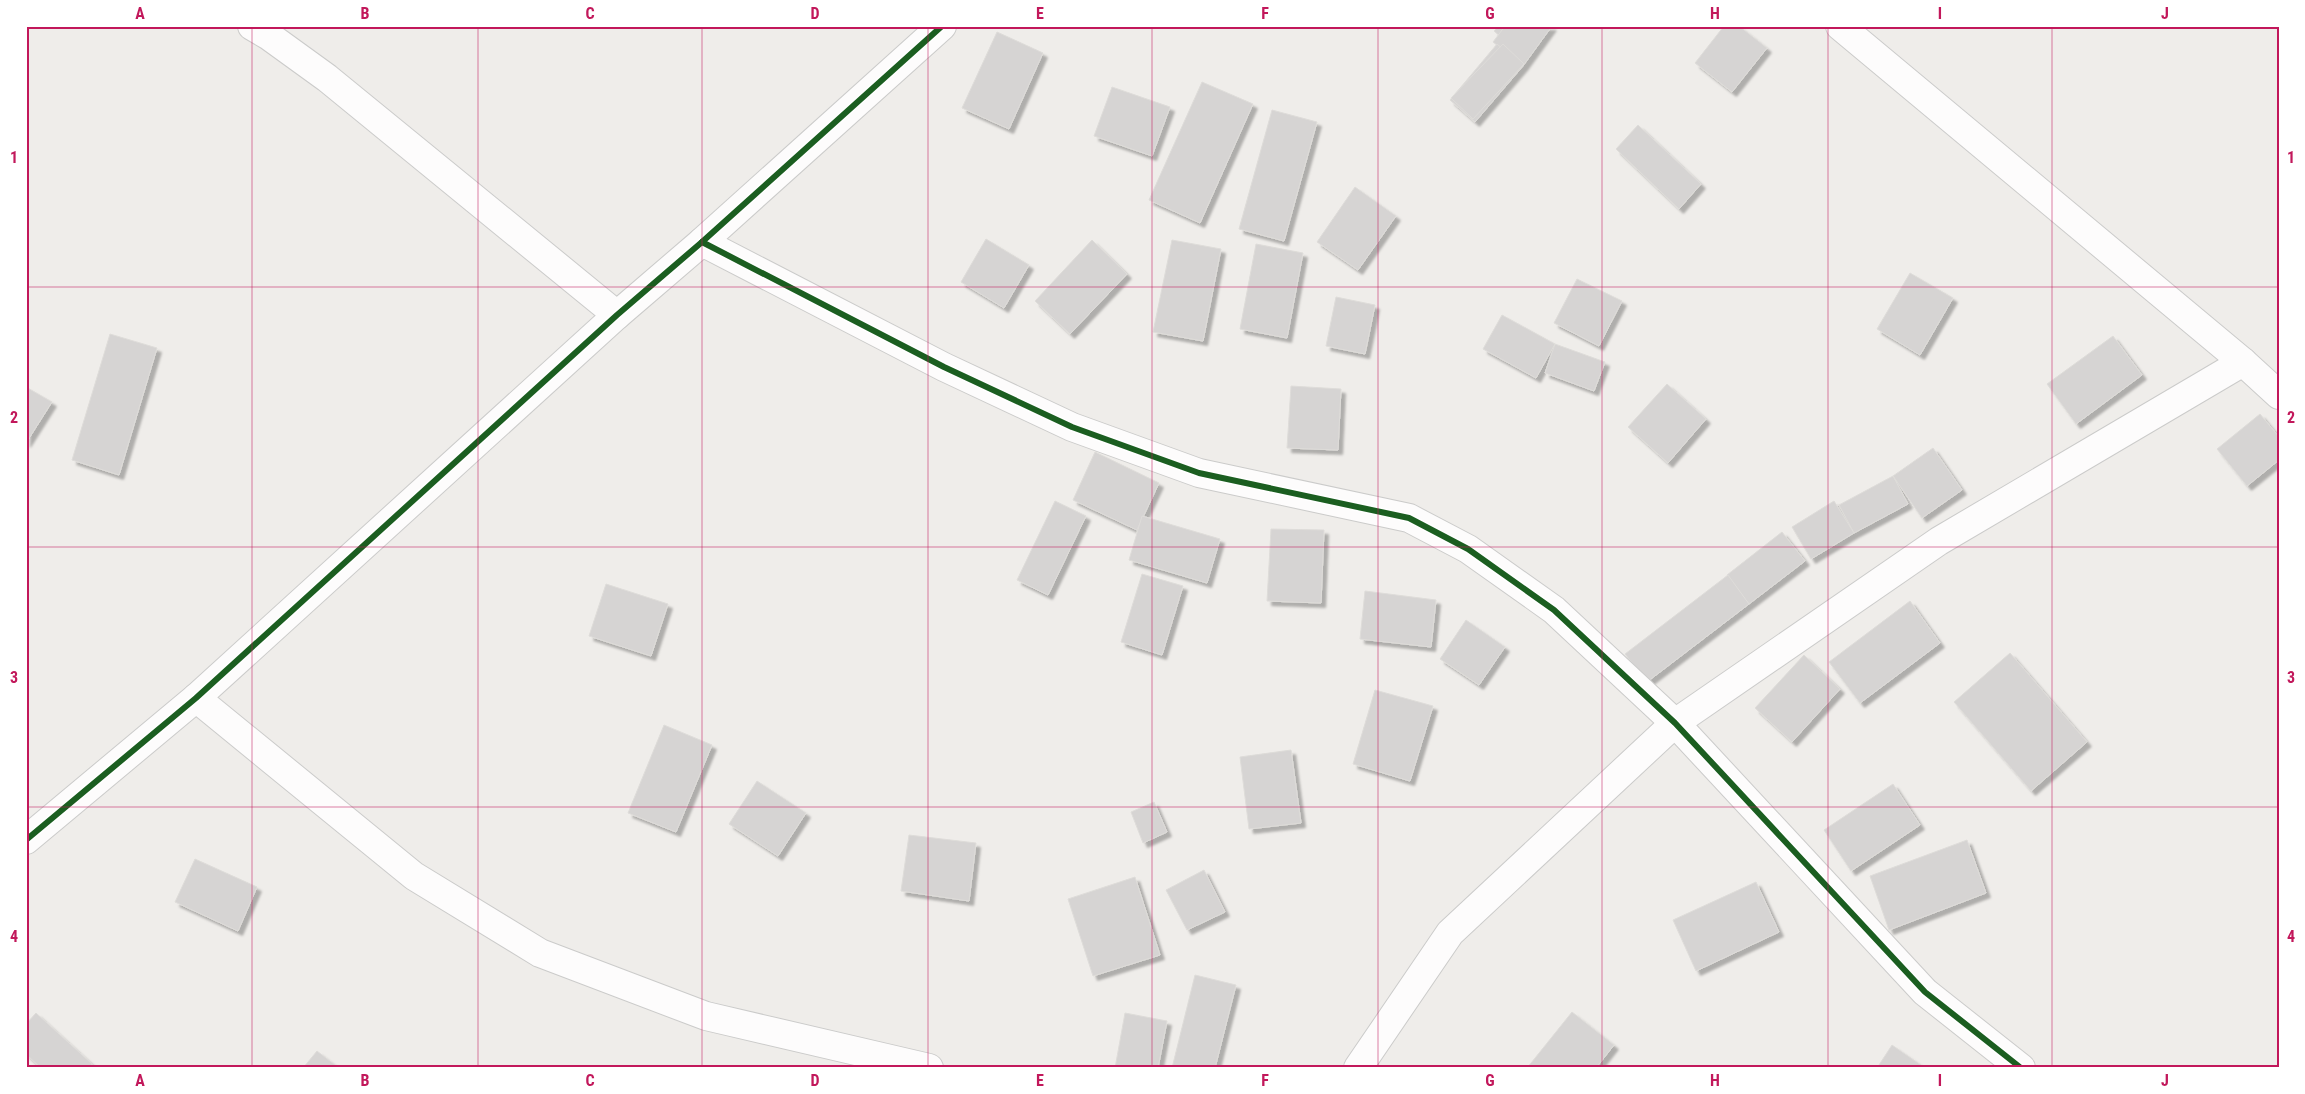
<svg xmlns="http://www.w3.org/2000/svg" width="2305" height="1094" font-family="'Roboto Condensed',sans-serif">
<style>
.building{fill:#d6d4d3;stroke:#dedcd9;filter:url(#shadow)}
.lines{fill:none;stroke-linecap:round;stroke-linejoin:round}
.minor-casing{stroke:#cbcbca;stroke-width:30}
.tertiary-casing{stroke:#cbcbca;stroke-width:30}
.minor{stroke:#fdfcfc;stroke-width:28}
.tertiary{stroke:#fdfcfc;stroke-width:28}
.cycleway-casing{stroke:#fff;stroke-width:9}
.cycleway{stroke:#1b5e20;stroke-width:6}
.grid{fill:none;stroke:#c2185b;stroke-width:1;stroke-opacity:0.55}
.neatline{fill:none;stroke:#c2185b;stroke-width:2}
.grid-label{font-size:16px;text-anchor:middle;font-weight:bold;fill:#c2185b}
</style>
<defs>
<filter id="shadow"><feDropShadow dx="4.5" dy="4.5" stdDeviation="1" flood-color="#0004"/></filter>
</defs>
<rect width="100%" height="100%" fill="#efedea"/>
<!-- building -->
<g class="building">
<polygon points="1499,26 1545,26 1520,54 1494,31"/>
<polygon points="1505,26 1552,26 1523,66 1493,42"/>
<polygon points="1724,26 1739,26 1767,48 1732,92 1695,63"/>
<polygon points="997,32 1043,53 1009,129 962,108"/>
<polygon points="1497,44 1523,66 1475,122 1450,100"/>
<polygon points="1503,44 1524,64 1473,119 1451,98"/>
<polygon points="1202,82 1253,104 1200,223 1149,200"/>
<polygon points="1112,87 1170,107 1152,156 1094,136"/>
<polygon points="1272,110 1317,122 1284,241 1239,229"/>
<polygon points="1638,125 1701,184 1679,209 1616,149"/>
<polygon points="1355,187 1396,216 1358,270 1317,242"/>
<polygon points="986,239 1029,265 1004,308 961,282"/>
<polygon points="1092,240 1127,274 1070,334 1035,301"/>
<polygon points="1172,240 1221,249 1203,341 1153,332"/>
<polygon points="1256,244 1303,253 1287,338 1240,329"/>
<polygon points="1910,273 1953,298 1920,355 1877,329"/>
<polygon points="1577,279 1622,301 1599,346 1554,323"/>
<polygon points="1336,297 1375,305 1365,354 1326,346"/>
<polygon points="1502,315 1555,344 1536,378 1483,349"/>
<polygon points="110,334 157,348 119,475 72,460"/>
<polygon points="2113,336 2142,375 2076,424 2047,384"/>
<polygon points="1555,344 1605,362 1594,391 1545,373"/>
<polygon points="1667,384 1706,419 1668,463 1628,427"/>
<polygon points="1291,386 1341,389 1338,450 1287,448"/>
<polygon points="26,387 52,402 26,443"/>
<polygon points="2260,414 2279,437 2279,460 2247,486 2217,449"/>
<polygon points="1933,448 1962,490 1922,518 1893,476"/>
<polygon points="1095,452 1159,483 1137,530 1073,500"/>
<polygon points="1893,476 1908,504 1854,533 1839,505"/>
<polygon points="1055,501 1086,516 1048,595 1017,580"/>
<polygon points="1834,501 1854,533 1811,559 1792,527"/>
<polygon points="1142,516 1220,539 1207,583 1129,560"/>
<polygon points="1271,529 1324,530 1321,603 1267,601"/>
<polygon points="1782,532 1805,561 1749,604 1727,575"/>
<polygon points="1142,574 1183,586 1162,655 1121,642"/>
<polygon points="1728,575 1749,604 1647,682 1625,654"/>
<polygon points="606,584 668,604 651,656 589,636"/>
<polygon points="1365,591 1436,600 1431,647 1360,639"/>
<polygon points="1910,601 1940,643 1860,703 1829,662"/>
<polygon points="1466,620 1505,647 1479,685 1440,659"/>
<polygon points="2010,653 2087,742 2031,791 1954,702"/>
<polygon points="1804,655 1840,689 1792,742 1755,708"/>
<polygon points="1375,690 1433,706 1410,781 1353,764"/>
<polygon points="664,725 712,745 676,832 628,813"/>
<polygon points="1291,750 1301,823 1249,829 1240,757"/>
<polygon points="757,781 806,813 778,856 729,824"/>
<polygon points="1893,784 1920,825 1851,871 1824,830"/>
<polygon points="1154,802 1167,832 1143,843 1131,812"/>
<polygon points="909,835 976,843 969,901 901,891"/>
<polygon points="1967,840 1986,893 1889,930 1870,876"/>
<polygon points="195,859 257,887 238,931 175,902"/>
<polygon points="1204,870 1225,912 1187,930 1166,890"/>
<polygon points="1135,877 1160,955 1093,976 1068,899"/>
<polygon points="1756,882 1779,932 1696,971 1673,920"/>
<polygon points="1195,975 1236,985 1215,1068 1172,1068"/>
<polygon points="1572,1012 1614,1045 1596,1068 1527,1068"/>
<polygon points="36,1013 92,1064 89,1068 41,1068 26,1054 26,1024"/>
<polygon points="1125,1013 1167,1021 1158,1068 1115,1068"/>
<polygon points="1892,1045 1924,1067 1923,1068 1877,1068"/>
<polygon points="317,1051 339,1068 303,1068"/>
</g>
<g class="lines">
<defs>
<g id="minor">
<polyline points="252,26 269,36 327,78 617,315"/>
<polyline points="1840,26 2243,362 2279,395"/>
<polyline points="702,242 944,367 1072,427 1199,473 1409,518 1468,549 1554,610 1675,723 1925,992 2021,1068"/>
<polyline points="196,698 414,876 540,953 706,1016 929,1068"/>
<polyline points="1358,1068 1450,933 1675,723 1939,541 2243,362"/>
</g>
<polyline id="tertiary" points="26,840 196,698 617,315 702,242 942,26"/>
</defs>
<!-- minor casing -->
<use href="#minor" class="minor-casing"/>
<!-- tertiary casing -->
<use href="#tertiary" class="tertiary-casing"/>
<!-- minor -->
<use href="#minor" class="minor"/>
<!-- tertiary -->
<use href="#tertiary" class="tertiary"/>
<defs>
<g id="cycleway">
<polyline points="702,242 944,367 1072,427 1199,473 1409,518 1468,549 1554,610 1675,723 1925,992 2021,1068"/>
<polyline points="26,840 196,698 617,315 702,242 942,26"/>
</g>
</defs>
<!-- cycleway casing -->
<use href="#cycleway" class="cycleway-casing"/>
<!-- cycleway -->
<use href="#cycleway" class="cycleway"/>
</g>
<!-- grid -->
<path class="grid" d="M252 26V1068M478 26V1068M702 26V1068M928 26V1068M1152 26V1068M1378 26V1068M1602 26V1068M1828 26V1068M2052 26V1068M26 287H2279M26 547H2279M26 807H2279"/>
<!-- border -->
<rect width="2305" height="1094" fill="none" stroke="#ffffff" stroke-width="55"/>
<rect x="28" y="28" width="2250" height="1038" class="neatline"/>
<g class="grid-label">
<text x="140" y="19">A</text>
<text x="365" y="19">B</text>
<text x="590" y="19">C</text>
<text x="815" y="19">D</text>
<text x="1040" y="19">E</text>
<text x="1265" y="19">F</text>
<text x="1490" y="19">G</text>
<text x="1715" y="19">H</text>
<text x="1940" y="19">I</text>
<text x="2165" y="19">J</text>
<text x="14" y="163">1</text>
<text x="2291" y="163">1</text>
<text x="14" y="423">2</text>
<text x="2291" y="423">2</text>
<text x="14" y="683">3</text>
<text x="2291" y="683">3</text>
<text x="14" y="942">4</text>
<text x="2291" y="942">4</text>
<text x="140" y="1086">A</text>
<text x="365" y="1086">B</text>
<text x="590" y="1086">C</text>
<text x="815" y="1086">D</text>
<text x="1040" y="1086">E</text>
<text x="1265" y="1086">F</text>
<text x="1490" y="1086">G</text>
<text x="1715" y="1086">H</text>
<text x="1940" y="1086">I</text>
<text x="2165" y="1086">J</text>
</g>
</svg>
